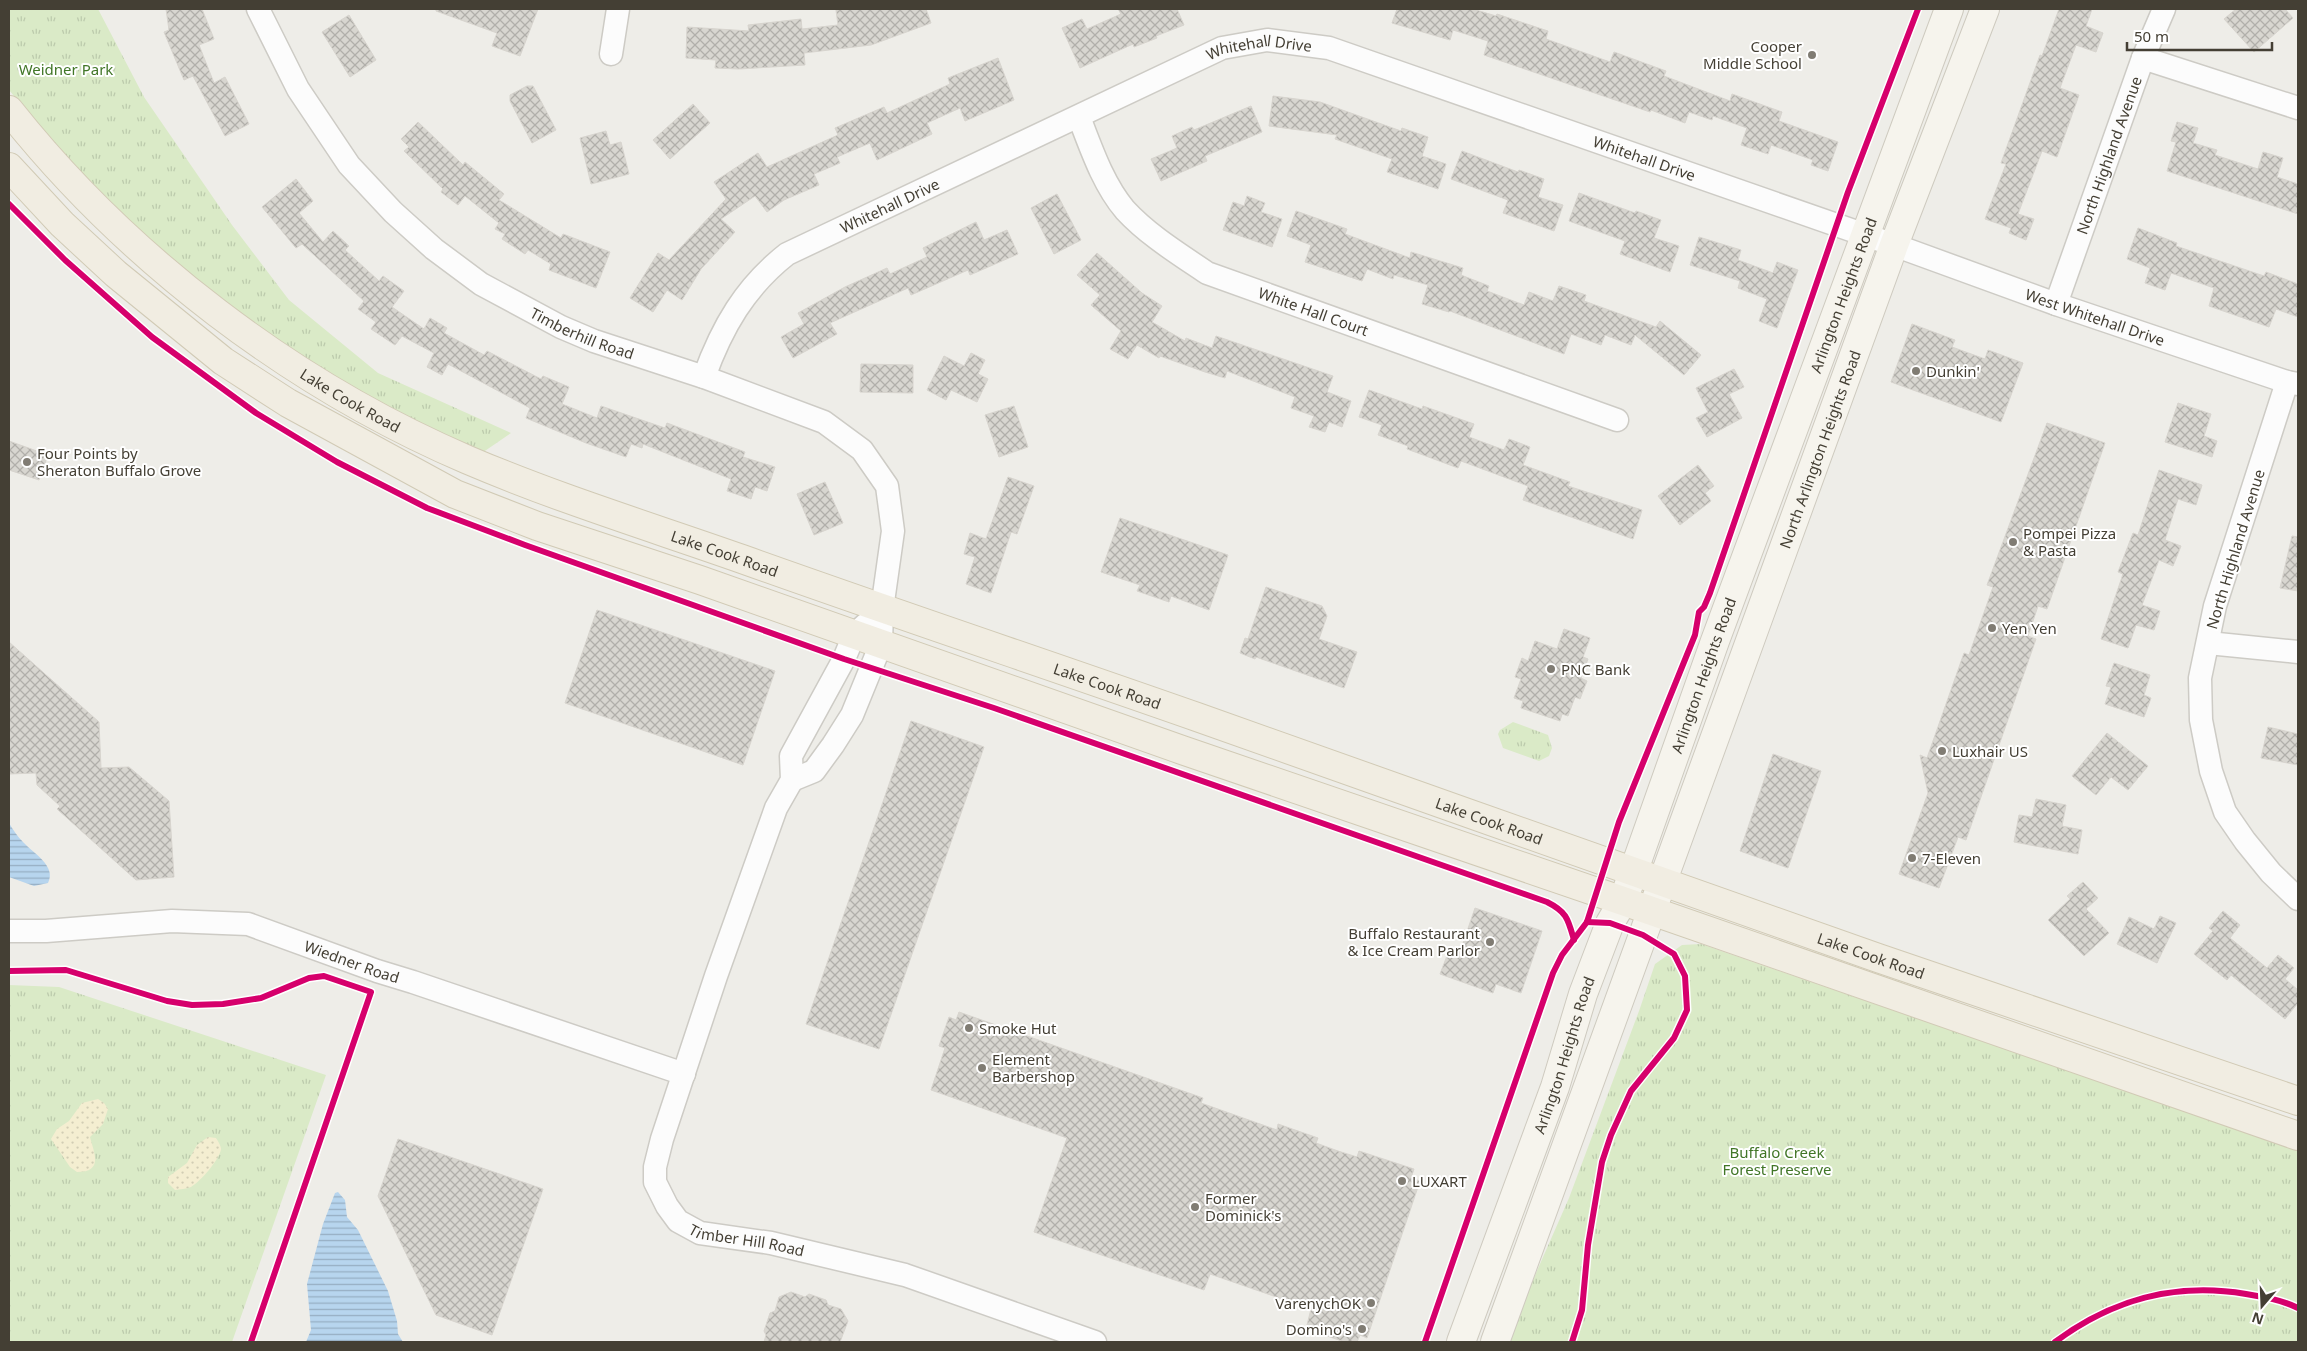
<svg xmlns="http://www.w3.org/2000/svg" width="2307" height="1351" font-family="'Noto Sans',sans-serif">
<style>
.grass{fill:url(#grass-tufts)}
.sand{fill:url(#sand-dots)}
.water{fill:url(#water-rules)}
.building{fill:url(#building-cross-hatch);stroke:#d7d4ce}
.lines{fill:none;stroke-linecap:round;stroke-linejoin:round}
.street-casing{stroke:#cdcbc5;stroke-width:25}
.secondary-casing{stroke:#cecabf;stroke-width:30}
.primary-casing{stroke:#d1cab5;stroke-width:30}
.street{stroke:#fcfcfc;stroke-width:22}
.secondary{stroke:#f6f4ed;stroke-width:28}
.primary{stroke:#f1ede2;stroke-width:28}
.cycleway-casing{stroke:#fff;stroke-width:9}
.cycleway{stroke:#d6006c;stroke-width:6}
.poi-dot{fill:#807c73;stroke:#fff;stroke-width:2}
.labels{text-anchor:middle;dominant-baseline:central;stroke-width:4;stroke-linejoin:round;paint-order:stroke}
.poi-label{font-size:15px;fill:#443f34;stroke:#fff;text-anchor:start}
.street-label{font-size:15px;fill:#443f34;stroke:#fff}
.park-label{font-size:15px;fill:#417627;stroke:#fff}
</style>
<defs>
<pattern id="grass-tufts" width="24" height="20" patternUnits="userSpaceOnUse" patternTransform="scale(1.25)"><rect width="24" height="20" fill="#daeac7"/><path d="M3 7l-1-3M5 7V3M7 7l1-3M15 17l-1-3M17 17v-4M19 17l1-3" fill="none" stroke="#bccaac"/></pattern>
<pattern id="sand-dots" width="8" height="8" patternUnits="userSpaceOnUse" patternTransform="scale(1.25)"><rect width="8" height="8" fill="#f4eed1"/><path d="M2 2h.1M6 6h.1" fill="none" stroke="#d2cdb4" stroke-width="1.8" stroke-linecap="round"/></pattern>
<pattern id="water-rules" width="6" height="5" patternUnits="userSpaceOnUse" patternTransform="scale(1.25)"><rect width="6" height="5" fill="#b7d5ee"/><path d="M0 2.5h6" fill="none" stroke="#96aec2"/></pattern>
<pattern id="building-cross-hatch" width="8" height="8" patternUnits="userSpaceOnUse" patternTransform="scale(1.25)"><rect width="8" height="8" fill="#d8d6d0"/><path d="M0 0l8 8M0 8l8-8" fill="none" stroke="#b1afaa"/></pattern>
</defs>
<rect width="100%" height="100%" fill="#eeede8"/>
<!-- grass -->
<g class="grass">
<polygon points="9,9 98,9 144,97 232,225 289,300 378,373 511,433 479,455 423,428 297,354 230,308 180,268 90,187 9,90"/>
<polygon points="1513,722 1548,735 1552,748 1549,756 1539,761 1503,748 1498,734 1500,730"/>
<polygon points="1701,944 2298,1150 2298,1342 1508,1342 1518,1314 1569,1198 1639,1011 1655,964 1682,945"/>
<polygon points="9,985 59,987 326,1075 232,1342 9,1342"/>
</g>
<!-- sand -->
<g class="sand">
<path d="M98 1099 104 1103 108 1109 103 1124 90 1137C94 1153 104 1172 77 1172L70 1167 51 1139 57 1129 69 1121 82 1103Z"/>
<path d="M208 1137 216 1138C218 1141 221 1146 221 1149 220 1159 200 1182 191 1187 186 1189 180 1189 175 1190L168 1183V1177L187 1163 197 1145Z"/>
</g>
<!-- water -->
<g class="water">
<path d="M9 823C13 830 18 837 23 842 33 853 57 866 48 883L34 886 9 877Z"/>
<polygon points="338,1192 345,1200 347,1217 358,1230 388,1291 397,1321 398,1334 403,1342 306,1342 311,1330 307,1284 323,1224 335,1193"/>
</g>
<!-- building -->
<g class="building">
<polygon points="166,9 202,9 214,39 199,45 214,83 225,77 249,124 225,136 193,76 184,80 164,32 169,30"/>
<polygon points="436,9 538,9 520,56 492,46 497,33 436,11"/>
<polygon points="845,9 926,9 931,23 871,45 804,53 805,65 739,69 715,68 716,60 686,58 687,27 749,31 748,25 801,19 802,29 838,25 836,10"/>
<polygon points="1118,9 1177,9 1184,25 1156,36 1157,38 1134,47 1133,44 1080,68 1062,28 1082,19 1087,29 1121,14"/>
<polygon points="1397,9 1473,9 1496,16 1497,14 1548,31 1546,39 1610,62 1614,52 1666,71 1664,76 1730,101 1732,94 1782,112 1779,121 1838,142 1828,171 1811,165 1813,160 1771,145 1768,154 1741,145 1747,128 1713,116 1712,120 1689,112 1685,123 1651,110 1650,112 1484,55 1488,41 1453,30 1450,40 1392,23"/>
<polygon points="2059,9 2092,9 2086,26 2103,33 2096,52 2076,45 2060,88 2079,95 2057,157 2042,151 2018,214 2034,219 2026,240 2009,233 2011,228 1985,219 2006,164 2001,163 2040,55 2042,56"/>
<polygon points="2236,9 2285,9 2293,18 2254,52 2224,19"/>
<polygon points="349,15 376,60 350,77 322,32"/>
<polygon points="998,58 1014,100 965,121 960,108 927,123 932,134 877,160 870,143 837,157 840,163 814,174 819,185 784,200 767,212 755,196 721,219 735,232 701,269 682,300 667,290 653,312 630,298 658,253 669,260 726,199 714,182 758,153 767,167 838,135 835,128 884,107 887,113 950,84 948,78"/>
<polygon points="527,86 533,86 556,130 532,143 510,101 510,95"/>
<polygon points="1273,96 1320,102 1401,131 1402,128 1428,137 1422,156 1446,164 1438,189 1387,172 1392,159 1335,139 1337,135 1269,126"/>
<polygon points="693,104 710,123 670,159 653,140"/>
<polygon points="1251,106 1262,132 1205,156 1207,161 1161,181 1151,159 1177,148 1172,136 1192,127 1194,130"/>
<polygon points="418,122 463,165 465,162 504,194 499,200 561,238 563,234 610,252 596,288 549,270 551,264 528,250 525,254 502,239 505,234 495,229 499,223 465,196 458,205 441,192 443,189 404,151 409,147 401,139"/>
<polygon points="2177,122 2198,128 2193,143 2217,150 2215,155 2258,169 2263,152 2283,158 2277,177 2298,184 2298,214 2167,171 2176,142 2171,141"/>
<polygon points="606,131 610,145 621,142 629,174 591,184 580,138"/>
<polygon points="1462,151 1518,172 1519,170 1544,179 1538,197 1563,205 1554,231 1503,213 1508,200 1451,179"/>
<polygon points="296,179 313,201 299,213 323,242 333,231 349,246 345,250 379,281 383,276 404,291 392,307 424,329 430,318 447,328 444,333 484,355 487,351 541,379 543,376 569,387 562,404 597,418 601,406 665,428 667,423 745,452 743,457 775,467 767,491 755,487 751,499 727,491 731,479 643,444 642,448 631,444 626,457 586,443 526,418 530,408 448,364 442,375 427,367 434,353 402,336 395,345 371,329 376,322 358,309 364,301 302,244 296,248 262,207"/>
<polygon points="1579,193 1635,213 1636,211 1661,220 1654,238 1679,246 1670,272 1620,254 1625,241 1569,221"/>
<polygon points="1057,194 1081,240 1054,254 1031,208"/>
<polygon points="1247,196 1265,203 1261,212 1282,219 1272,247 1223,230 1233,202 1244,206"/>
<polygon points="1296,211 1347,229 1345,234 1410,258 1411,252 1463,268 1461,275 1489,286 1487,291 1524,305 1529,292 1553,301 1559,286 1586,295 1584,301 1656,327 1660,321 1701,355 1684,375 1635,335 1631,345 1605,335 1601,345 1571,334 1564,354 1450,311 1449,312 1422,304 1428,285 1394,275 1393,279 1367,269 1362,281 1305,262 1311,245 1287,236"/>
<polygon points="976,222 984,240 1007,230 1018,254 970,275 968,270 911,295 908,288 830,323 837,334 793,358 781,337 804,324 798,313 845,287 887,268 890,274 927,257 923,248"/>
<polygon points="2138,228 2177,243 2176,246 2264,276 2266,272 2298,284 2298,317 2276,309 2269,327 2209,306 2214,288 2171,273 2165,290 2145,283 2150,268 2127,259"/>
<polygon points="1699,237 1741,250 1738,260 1773,273 1777,262 1798,270 1777,328 1759,321 1767,299 1738,288 1740,281 1690,265"/>
<polygon points="1097,253 1142,293 1162,306 1152,322 1185,341 1186,338 1212,348 1216,336 1333,376 1327,392 1351,401 1342,427 1329,422 1325,432 1309,427 1314,416 1291,408 1295,397 1227,371 1225,378 1205,372 1160,356 1159,358 1137,345 1128,359 1110,349 1121,331 1091,305 1100,295 1077,275"/>
<polygon points="1912,324 1955,340 1952,347 1985,359 1988,350 2023,363 2001,422 1891,382"/>
<polygon points="971,353 985,360 978,374 988,379 977,402 951,390 946,400 927,390 944,356 964,366"/>
<polygon points="861,364 913,365 913,393 860,392"/>
<polygon points="1734,369 1744,387 1729,394 1742,418 1707,437 1696,418 1708,412 1696,388"/>
<polygon points="1369,390 1422,409 1423,406 1474,424 1469,437 1504,450 1509,439 1530,447 1523,465 1570,482 1568,486 1642,510 1633,539 1523,500 1528,486 1461,461 1458,468 1407,449 1408,446 1378,435 1382,425 1359,417"/>
<polygon points="2178,403 2211,414 2204,436 2217,441 2212,457 2165,442"/>
<polygon points="1014,406 1028,447 999,457 985,415"/>
<polygon points="2047,423 2105,443 2047,609 2038,606 2028,636 2036,639 1966,840 1958,837 1939,888 1899,874 1928,793 1920,755 1927,758 1964,653 1969,655 1993,587 1987,585"/>
<polygon points="9,441 48,455 39,480 9,470"/>
<polygon points="1698,465 1714,486 1705,493 1711,501 1680,525 1658,496"/>
<polygon points="2159,470 2202,485 2196,505 2178,499 2165,540 2181,546 2173,566 2159,560 2142,605 2160,611 2154,630 2136,625 2128,648 2101,639 2123,574 2118,572 2133,533 2138,535"/>
<polygon points="1008,477 1034,486 1017,534 1011,532 991,593 966,584 975,557 964,554 970,533 986,539"/>
<polygon points="825,482 843,523 814,535 797,494"/>
<polygon points="1120,518 1228,555 1209,610 1171,596 1169,602 1137,591 1140,585 1101,572"/>
<polygon points="2292,536 2298,537 2298,591 2280,588"/>
<polygon points="1266,587 1322,606 1327,616 1319,639 1357,652 1344,688 1256,657 1255,659 1240,653 1245,638 1248,639"/>
<polygon points="597,610 775,671 743,765 565,703"/>
<polygon points="1564,629 1590,638 1583,657 1588,659 1581,678 1587,681 1580,699 1575,697 1568,716 1562,714 1560,721 1521,708 1523,701 1514,698 1521,679 1515,677 1522,658 1528,661 1535,641 1557,649"/>
<polygon points="9,642 99,722 101,768 129,767 169,801 174,877 136,880 57,809 60,806 37,785 36,773 9,774"/>
<polygon points="2114,663 2150,675 2144,695 2151,698 2144,717 2105,704 2111,687 2106,686"/>
<polygon points="911,721 984,747 879,1049 806,1024"/>
<polygon points="2268,727 2298,734 2298,765 2261,758"/>
<polygon points="2107,733 2148,766 2128,790 2111,777 2096,795 2072,776"/>
<polygon points="1773,754 1821,771 1788,868 1740,851"/>
<polygon points="2036,799 2066,805 2062,826 2082,830 2078,854 2014,842 2019,815 2032,817"/>
<polygon points="2083,882 2098,898 2086,909 2109,933 2084,956 2048,920 2070,899 2067,896"/>
<polygon points="1475,908 1542,931 1521,993 1496,984 1493,993 1440,974 1450,948 1460,952"/>
<polygon points="2223,911 2240,925 2230,938 2267,968 2278,955 2294,968 2285,979 2298,990 2298,1003 2285,1019 2231,975 2227,980 2194,954 2213,931 2209,928"/>
<polygon points="2160,916 2176,923 2157,963 2117,944 2129,917 2154,929"/>
<polygon points="959,1012 1203,1098 1201,1103 1277,1130 1278,1124 1318,1138 1316,1143 1338,1151 1357,1157 1359,1151 1414,1169 1411,1178 1420,1181 1367,1338 1360,1335 1357,1342 1345,1342 1306,1329 1311,1309 1210,1274 1204,1290 1034,1232 1067,1138 931,1090 945,1048 939,1046 949,1017 956,1020"/>
<polygon points="398,1139 543,1189 492,1335 436,1315 378,1196"/>
<polygon points="791,1292 805,1297 809,1294 826,1300 828,1305 841,1309 848,1321 840,1342 764,1342 766,1335 764,1331 770,1313 775,1311 779,1297"/>
</g>
<g class="lines">
<defs>
<g id="street">
<path id="s1" d="M258 9 298 89 349 165 393 212 434 249 481 284 561 327 594 341 704 377 824 422 862 450 887 486 893 531 882 609 881 644 852 715 833 745 814 771 792 780"/>
<polyline points="611,54 618,9"/>
<polyline points="2143,58 2298,108"/>
<path id="s2" d="M1079 117C1091 148 1103 184 1125 210 1148 235 1179 254 1207 273L1617 420"/>
<path id="s3" d="M2056 304 2143 58 2164 9"/>
<path id="s4" d="M704 377C722 327 745 287 787 254L1222 48 1267 40 1329 48 1894 245 2056 304 2287 382 2298 384"/>
<polyline points="2287,382 2215,606 2200,678 2201,720 2211,771 2225,812 2245,841 2271,873 2298,899"/>
<path id="s5" d="M866 624 854 635 844 659 791 756 792 780 776 808 716 976 662 1139 655 1167V1182L667 1206 678 1221 700 1233 771 1243 905 1275 1095 1342"/>
<polyline points="2208,643 2298,652"/>
<path id="s6" d="M9 931H46L172 921 248 924 377 971 413 982 684 1074"/>
</g>
<g id="secondary">
<path id="s7" d="M1461 1342 1555 1087 1583 994 1610 923 1623 901 1715 641 1949 9"/>
<path id="s8" d="M1495 1342 1894 245 1985 9"/>
</g>
<g id="primary">
<path id="s9" d="M9 110C127 259 293 385 468 460 557 498 651 527 742 559 893 613 1046 664 1197 717 1424 797 1651 879 1878 958 2018 1006 2159 1053 2298 1101"/>
<polyline points="9,167 62,224 116,274 223,361 288,403 455,494 537,526 700,580 1182,750 1623,901 2298,1136"/>
</g>
</defs>
<!-- street casing -->
<use href="#street" class="street-casing"/>
<!-- secondary casing -->
<use href="#secondary" class="secondary-casing"/>
<!-- primary casing -->
<use href="#primary" class="primary-casing"/>
<!-- street -->
<use href="#street" class="street"/>
<!-- secondary -->
<use href="#secondary" class="secondary"/>
<!-- primary -->
<use href="#primary" class="primary"/>
<defs>
<g id="cycleway">
<path d="M9 204 65 260 152 337 256 413 337 462 427 508 525 545 844 659 994 708 1547 902C1567 912 1568 919 1574 940"/>
<polyline points="9,971 66,970 167,1001 192,1005 223,1004 261,998 309,978 324,976 371,992 251,1342"/>
<polyline points="1425,1342 1553,973 1562,955 1587,922 1619,822 1695,635 1699,612 1704,607 1710,593 1848,192 1918,9"/>
<polyline points="1572,1342 1582,1310 1588,1245 1602,1162 1611,1135 1631,1091 1674,1038 1687,1010 1685,976 1674,954 1643,935 1610,923 1587,922"/>
<path d="M2055 1342C2113 1299 2175 1282 2246 1294 2264 1297 2282 1300 2298 1308"/>
</g>
</defs>
<!-- cycleway casing -->
<use href="#cycleway" class="cycleway-casing"/>
<!-- cycleway -->
<use href="#cycleway" class="cycleway"/>
</g>
<!-- markers -->
<g class="poi-dot">
<circle cx="1812" cy="55" r="5"/>
<circle cx="1916" cy="371" r="5"/>
<circle cx="27" cy="462" r="5"/>
<circle cx="2013" cy="542" r="5"/>
<circle cx="1992" cy="628" r="5"/>
<circle cx="1551" cy="669" r="5"/>
<circle cx="1942" cy="751" r="5"/>
<circle cx="1912" cy="858" r="5"/>
<circle cx="1490" cy="942" r="5"/>
<circle cx="969" cy="1028" r="5"/>
<circle cx="982" cy="1068" r="5"/>
<circle cx="1402" cy="1181" r="5"/>
<circle cx="1195" cy="1207" r="5"/>
<circle cx="1371" cy="1303" r="5"/>
<circle cx="1362" cy="1329" r="5"/>
</g>
<g class="labels">
<!-- poi labels -->
<g class="poi-label">
<text x="1802" y="46" text-anchor="end">Cooper<tspan x="1802" dy="17">Middle School</tspan></text>
<text x="1926" y="371">Dunkin'</text>
<text x="37" y="453">Four Points by<tspan x="37" dy="17">Sheraton Buffalo Grove</tspan></text>
<text x="2023" y="533">Pompei Pizza<tspan x="2023" dy="17">&amp; Pasta</tspan></text>
<text x="2002" y="628">Yen Yen</text>
<text x="1561" y="669">PNC Bank</text>
<text x="1952" y="751">Luxhair US</text>
<text x="1922" y="858">7-Eleven</text>
<text x="1480" y="933" text-anchor="end">Buffalo Restaurant<tspan x="1480" dy="17">&amp; Ice Cream Parlor</tspan></text>
<text x="979" y="1028">Smoke Hut</text>
<text x="992" y="1059">Element<tspan x="992" dy="17">Barbershop</tspan></text>
<text x="1412" y="1181">LUXART</text>
<text x="1205" y="1198">Former<tspan x="1205" dy="17">Dominick's</tspan></text>
<text x="1361" y="1303" text-anchor="end">VarenychOK</text>
<text x="1352" y="1329" text-anchor="end">Domino's</text>
</g>
<!-- street labels -->
<g class="street-label">
<text stroke="none"><textPath href="#s4" startOffset="669">Whitehall Drive</textPath></text>
<text stroke="none"><textPath href="#s3" startOffset="158">North Highland Avenue</textPath></text>
<text stroke="none"><textPath href="#s4" startOffset="1074">Whitehall Drive</textPath></text>
<text stroke="none"><textPath href="#s4" startOffset="264">Whitehall Drive</textPath></text>
<text stroke="none"><textPath href="#s7" startOffset="1115">Arlington Heights Road</textPath></text>
<text stroke="none"><textPath href="#s2" startOffset="321">White Hall Court</textPath></text>
<text stroke="none"><textPath href="#s4" startOffset="1552">West Whitehall Drive</textPath></text>
<text stroke="none"><textPath href="#s1" startOffset="472">Timberhill Road</textPath></text>
<text stroke="none"><textPath href="#s9" startOffset="451">Lake Cook Road</textPath></text>
<text stroke="none"><textPath href="#s8" startOffset="950">North Arlington Heights Road</textPath></text>
<text transform="translate(2235 549) rotate(-73)">North Highland Avenue</text>
<text stroke="none"><textPath href="#s9" startOffset="856">Lake Cook Road</textPath></text>
<text stroke="none"><textPath href="#s7" startOffset="710">Arlington Heights Road</textPath></text>
<text stroke="none"><textPath href="#s9" startOffset="1261">Lake Cook Road</textPath></text>
<text stroke="none"><textPath href="#s9" startOffset="1666">Lake Cook Road</textPath></text>
<text stroke="none"><textPath href="#s9" startOffset="2071">Lake Cook Road</textPath></text>
<text stroke="none"><textPath href="#s6" startOffset="350">Wiedner Road</textPath></text>
<text stroke="none"><textPath href="#s7" startOffset="305">Arlington Heights Road</textPath></text>
<text stroke="none"><textPath href="#s5" startOffset="721">Timber Hill Road</textPath></text>
</g>
<!-- park labels -->
<g class="park-label">
<text x="66" y="69">Weidner Park</text>
<text x="1777" y="1152">Buffalo Creek<tspan x="1777" dy="17">Forest Preserve</tspan></text>
</g>
</g>
<!-- border -->
<rect width="2307" height="1351" fill="none" stroke="#443f34" stroke-width="20"/>
<!-- north arrow -->
<g transform="translate(2262 1306) rotate(199)" stroke="#ffffff" stroke-width="4" paint-order="stroke">
<path d="M0-4L9 19L0 12L-9 19Z" fill="#443f34"/>
<text y="-8" font-size="14" font-weight="bold" text-anchor="middle" fill="#443f34">N</text>
</g>
<!-- scale -->
<path d="M2127 42v8h145v-8" fill="none" stroke="#443f34" stroke-width="2.5"/>
<text x="2134" y="42" font-size="15" fill="#443f34" stroke="#ffffff" stroke-width="4" paint-order="stroke">50 m</text>
</svg>
